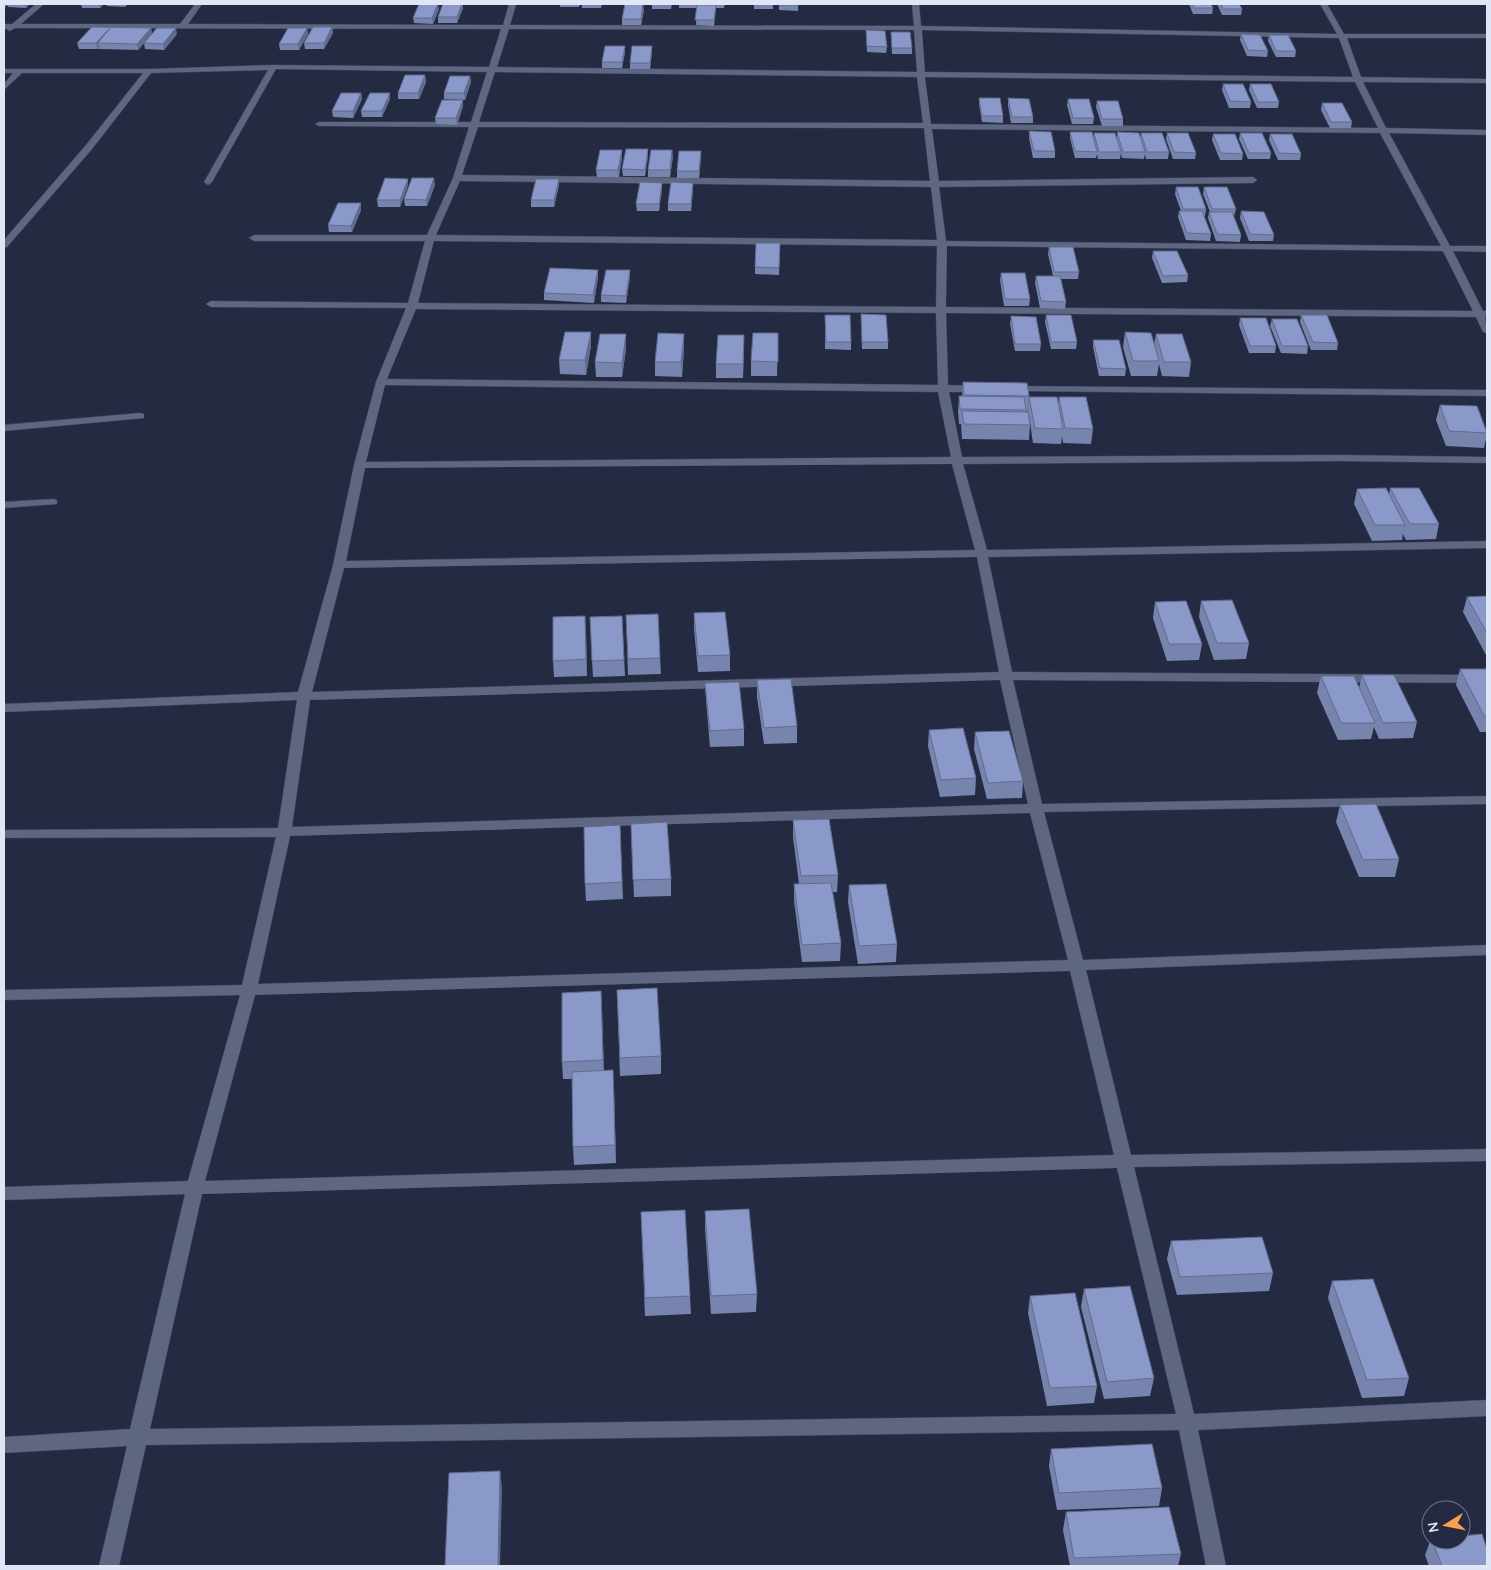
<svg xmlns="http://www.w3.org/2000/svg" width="1491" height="1570" font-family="Quicksand,sans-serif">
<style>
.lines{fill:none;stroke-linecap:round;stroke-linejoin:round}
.minor-casing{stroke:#404559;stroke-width:1}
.minor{fill:#5e6681;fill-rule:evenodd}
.wall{fill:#7784ad}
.shaded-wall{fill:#616b8d}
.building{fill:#8a99c9;stroke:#616b8d}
</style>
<rect width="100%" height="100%" fill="#232a42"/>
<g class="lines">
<defs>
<g id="minor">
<path d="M36 4H44L21 24H180L195 4H202L188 24 503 25 509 4H516L510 25 914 26 912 4H919L921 26 1337 34 1320 4H1327L1344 34H1487V38H1347L1361 77 1487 79V83L1363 82 1386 128 1487 130V135L1389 133 1450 246H1487V252L1453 251 1483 311H1487L1485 317 1487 333 1483 332 1476 317 946 313 948 385 982 386 987 389 982 392H949L962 457 1340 455 1487 457V463L1340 461 963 464 987 550 1487 541V548L988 557 1012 672 1487 675V683L1013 680 1042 804 1487 796V804L1044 812 1083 960 1487 945V955L1086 970 1131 1155 1487 1149V1161L1134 1167 1194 1414 1487 1400V1416L1198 1430 1226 1566H1206L1179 1430 146 1445 119 1566H99L127 1446 4 1453V1437L130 1429 185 1194 4 1200V1187L188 1181 240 995 4 1000V990L242 985 276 837 4 838V830L278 828 297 700 4 712V704L298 692 333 565 354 465 376 382 406 308 211 307 206 304 211 301 408 303 425 241H254L249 238 254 235H427L453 178 469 127 319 126 315 124 319 122H471L487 72 276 69 212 182 208 185 204 182 268 70 151 73 92 149 7 247 4 248V240L86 145 143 73H22L4 90V84L13 73H4V69H149L273 65 489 67 501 29 15 28 10 31 4 28V24H12ZM509 29 914 30 917 72 497 67ZM922 30 1339 38 1353 77 925 72ZM495 72 917 77 923 123 479 122ZM925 77 1355 82 1378 128 931 124ZM478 127 924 128 930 181 462 175ZM932 129 1380 133 1441 246 946 241 939 187 1253 183 1257 180 1253 177 939 181ZM460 181 931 187 937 240 436 235ZM434 241 937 246 936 307 418 303ZM947 246 1443 251 1473 311 946 307ZM416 309 936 313 938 385 387 379ZM385 385 938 392 951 457 366 462ZM952 464 975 550 346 561 365 468ZM977 557 999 672 312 692 344 568ZM1000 680 1028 804 292 827 310 700ZM1030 813 1068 960 258 984 290 836ZM1070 971 1114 1155 205 1181 255 995ZM1117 1168 1176 1414 150 1429 202 1194Z"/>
<polygon points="1011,386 1487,390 1487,396 1007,391 1006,389"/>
<polygon points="140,413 144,414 144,418 4,431 4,425"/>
<polygon points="53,499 57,500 57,504 4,508 4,502"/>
</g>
</defs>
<!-- minor casing -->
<use href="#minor" class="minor-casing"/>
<!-- minor -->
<use href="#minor" class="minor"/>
</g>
<!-- wall -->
<g class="wall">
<polygon points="4,4 30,4 26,8 8,7 7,5 4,8"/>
<polygon points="81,4 104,4 100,8 82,8"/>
<polygon points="106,4 128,4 125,7 107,6"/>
<polygon points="560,4 580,4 579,7 560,7"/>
<polygon points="582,4 602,4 601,8 582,8"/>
<polygon points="652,4 672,4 671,9 652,9"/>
<polygon points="679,4 698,4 698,5 706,5 706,4 725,4 724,8 716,8 714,26 696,25 697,8 679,8"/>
<rect x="754" y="4" width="19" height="5"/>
<polygon points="779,4 798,4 798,11 779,10"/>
<polygon points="1189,4 1211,4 1213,8 1212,14 1193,14"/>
<polygon points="1217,4 1239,4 1242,9 1241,15 1222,15"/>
<polygon points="463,8 457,23 438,23 438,17"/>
<polygon points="439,9 433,24 414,23 413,18"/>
<polygon points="644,10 641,25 622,25 622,19"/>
<polygon points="332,27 333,33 324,49 305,49 304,43"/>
<polygon points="151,28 152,34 138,50 99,49 99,48 98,49 79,49 77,43"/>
<polygon points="307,28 308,34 299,50 280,50 279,44"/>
<polygon points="866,30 887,47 886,53 867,52"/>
<polygon points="891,32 912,48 912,54 892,54"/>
<polygon points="177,34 164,50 145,49 144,43"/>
<polygon points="1241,34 1268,51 1267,57 1247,56 1240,40"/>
<polygon points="1269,35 1296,51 1295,57 1276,57 1268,41"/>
<polygon points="625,46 625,52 622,68 602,68 602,62"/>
<polygon points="652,52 650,69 630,69 630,63"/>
<polygon points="425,75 426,82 419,99 398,99 398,93"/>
<polygon points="470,76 471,82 465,100 444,99 444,93"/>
<polygon points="1223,84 1251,102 1250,108 1229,108 1222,90"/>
<polygon points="1250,84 1279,102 1278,108 1257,108 1249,90"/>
<polygon points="361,93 362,99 353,118 333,117 332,111"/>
<polygon points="390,93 390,99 382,117 362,117 361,111"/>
<polygon points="979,98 1003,116 1003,123 982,122 979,104"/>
<polygon points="1008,98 1033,117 1033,123 1011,123 1008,105"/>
<polygon points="1068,99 1094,118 1093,124 1072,124 1067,105"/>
<polygon points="1097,101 1123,119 1123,126 1102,126 1096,107"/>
<polygon points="1322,103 1352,122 1351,128 1330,128 1321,110"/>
<polygon points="463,106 457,125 436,124 435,118"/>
<polygon points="1029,131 1055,151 1055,158 1033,158 1029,138"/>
<polygon points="1070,132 1093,137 1094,133 1117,138 1117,132 1140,138 1141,133 1169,152 1168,159 1146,159 1145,154 1144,159 1122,158 1121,153 1120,159 1098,159 1097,154 1096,158 1075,158 1070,138"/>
<polygon points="1167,133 1196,153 1195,159 1173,159 1166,139"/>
<polygon points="1240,133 1271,153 1270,159 1248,159 1239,139"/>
<polygon points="1213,134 1243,154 1242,160 1220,160 1212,140"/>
<polygon points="1270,134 1301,154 1300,160 1278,160 1269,140"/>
<polygon points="648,149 648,156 645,176 623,176 622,169"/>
<polygon points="673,156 670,177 648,177 648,170"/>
<polygon points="622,157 619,177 597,177 596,170"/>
<polygon points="701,157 699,178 677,178 677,171"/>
<polygon points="408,179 408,185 400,207 378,207 377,200"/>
<polygon points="662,183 662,189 659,211 637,211 636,204"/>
<polygon points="693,183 693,189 691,211 668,211 668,204"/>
<polygon points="435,185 427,206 405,206 404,199"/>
<polygon points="559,185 554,207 531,207 531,200"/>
<polygon points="1176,187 1206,209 1205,216 1204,216 1211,234 1210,241 1186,240 1178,217 1179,211 1181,211 1175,194"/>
<polygon points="1204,187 1236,209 1234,216 1233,216 1241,235 1240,242 1216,241 1208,218 1209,212 1210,212 1203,194"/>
<polygon points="361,210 352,232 329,232 328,225"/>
<polygon points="1241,211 1274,235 1273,241 1249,241 1240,218"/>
<polygon points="780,243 779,275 755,274 755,267"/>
<polygon points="1049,247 1079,272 1078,279 1061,279 1066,302 1065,309 1040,308 1035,283 1036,276 1053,276 1048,254"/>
<polygon points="1153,251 1188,275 1187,282 1162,283 1152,258"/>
<polygon points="1001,273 1030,299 1029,306 1004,306 1000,280"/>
<polygon points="598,277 594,303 544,300 544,293"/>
<polygon points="630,277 626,303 601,302 601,295"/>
<polygon points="861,314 888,342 888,349 862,349"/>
<polygon points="825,315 851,342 851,350 825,349"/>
<polygon points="1046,315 1077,342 1076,349 1051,349 1045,322"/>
<polygon points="1301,315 1338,343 1337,350 1311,350 1300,322"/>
<polygon points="1011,316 1041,344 1040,351 1015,351 1010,324"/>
<polygon points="1240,318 1276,346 1275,353 1249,353 1239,325"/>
<polygon points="1272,319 1308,346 1307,354 1281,353 1270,326"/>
<polygon points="591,332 591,346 586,375 560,374 559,360"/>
<polygon points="1125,332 1154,345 1156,334 1191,362 1189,377 1162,376 1159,364 1157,376 1131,376 1123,347"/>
<polygon points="778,333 777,376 751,376 751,361"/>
<polygon points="626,334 626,349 622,377 596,377 595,362"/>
<polygon points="684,334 684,348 682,377 655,376 655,362"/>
<polygon points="744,335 743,378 716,378 716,364"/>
<polygon points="1093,340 1126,369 1125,376 1099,376 1093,347"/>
<polygon points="963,382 1029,396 1028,411 1026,411 1026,412 1028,412 1029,397 1058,404 1059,397 1093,429 1091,444 1063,443 1062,436 1061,444 1033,443 1029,416 1030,425 1029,440 962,439 961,424 959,424 958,411 959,396 962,396"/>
<polygon points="1440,405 1487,431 1487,435 1484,448 1446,446 1436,420"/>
<polygon points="1390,488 1439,524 1436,539 1406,540 1403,534 1402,540 1372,541 1354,504 1357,489 1389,494"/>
<polygon points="1487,596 1487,655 1486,655 1463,612 1467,597"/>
<polygon points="1201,601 1249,643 1246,659 1214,660 1199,617"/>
<polygon points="1155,602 1202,644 1199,660 1167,661 1153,618"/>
<polygon points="694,613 730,655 730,671 698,672 694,629"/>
<polygon points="626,615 660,658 661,674 628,675"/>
<polygon points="622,616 625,676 593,677 592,661"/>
<polygon points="586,632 587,676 554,677 553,661"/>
<polygon points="1460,669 1487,669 1487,732 1480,732 1456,685"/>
<polygon points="1362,675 1417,722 1413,738 1379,739 1374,727 1371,739 1338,740 1317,693 1321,676 1359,688"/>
<polygon points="757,680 797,726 797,743 764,744 757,697"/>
<polygon points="705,683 744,729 744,746 710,747 706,700"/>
<polygon points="929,730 976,778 975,795 940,797 928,746"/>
<polygon points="975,732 1023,781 1022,798 987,799 974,749"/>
<polygon points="1340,805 1399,859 1395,877 1359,877 1336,822"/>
<polygon points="793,820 838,875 837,892 833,892 841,943 840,961 802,962 794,901 794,884 799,884 793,837"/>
<polygon points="631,824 671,879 671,896 634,897"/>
<polygon points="620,825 623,899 586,901 585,884"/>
<polygon points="849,885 897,944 896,962 858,964 848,902"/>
<polygon points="617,990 661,1056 661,1074 620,1076"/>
<polygon points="601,991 604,1071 614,1088 616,1163 574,1165 573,1147 572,1079 563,1079 562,1062"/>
<polygon points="705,1211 757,1294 756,1312 711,1314 705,1229"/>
<polygon points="641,1212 690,1296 691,1314 645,1316"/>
<polygon points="1171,1241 1273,1273 1269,1291 1177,1295 1167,1259"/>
<polygon points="1332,1281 1409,1378 1404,1396 1362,1398 1328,1298"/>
<polygon points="1084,1289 1154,1378 1150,1396 1104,1399 1081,1307"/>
<polygon points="1030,1296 1097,1386 1094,1403 1047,1406 1028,1313"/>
<polygon points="1051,1449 1162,1488 1159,1506 1057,1510 1049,1466"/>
<polygon points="1066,1512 1181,1554 1178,1566 1070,1566 1063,1530"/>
<polygon points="1431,1539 1461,1540 1487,1566 1429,1566 1425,1555"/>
</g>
<!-- shaded-wall -->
<g class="shaded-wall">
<polygon points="4,4 7,4 7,5 4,8"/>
<polygon points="25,4 30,4 26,8"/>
<polygon points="99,4 104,4 100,8"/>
<polygon points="438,4 439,9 433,24 432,18"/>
<polygon points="462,4 463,4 463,8 457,23 457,17"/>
<polygon points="643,4 644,10 641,25 641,19"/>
<polygon points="332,27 333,33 324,49 324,43"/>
<polygon points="110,28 98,43 99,48 98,49 96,43"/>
<polygon points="151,28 152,34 138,50 137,44"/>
<polygon points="176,28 177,34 164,50 163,44"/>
<polygon points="307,28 308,34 299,50 298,44"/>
<polygon points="625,46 625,52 622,68 622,62"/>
<polygon points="652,46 652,52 650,69 650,63"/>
<polygon points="425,75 426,82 419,99 418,93"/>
<polygon points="470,76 471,82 465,100 464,93"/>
<polygon points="361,93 362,99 353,118 353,111"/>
<polygon points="390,93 390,99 382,117 382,111"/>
<polygon points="463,100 463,106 457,125 456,118"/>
<polygon points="648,149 648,156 645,176 645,170"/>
<polygon points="622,150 622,157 619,177 618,170"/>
<polygon points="672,150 673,156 670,177 670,170"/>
<polygon points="701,151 701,157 699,178 699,171"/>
<polygon points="434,178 435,185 427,206 426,200"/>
<polygon points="408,179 408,185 400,207 400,200"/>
<polygon points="559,179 559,185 554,207 554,200"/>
<polygon points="662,183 662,189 659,211 659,204"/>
<polygon points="693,183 693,189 691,211 691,204"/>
<polygon points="361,203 361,210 352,232 351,226"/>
<polygon points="598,270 598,277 594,303 593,295"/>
<polygon points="630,270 630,277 626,303 626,296"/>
<polygon points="591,332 591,346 586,375 585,360"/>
<polygon points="626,334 626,349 622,377 622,363"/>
<polygon points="684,334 684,348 682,377 681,362"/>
<polygon points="744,335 744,350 743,378 743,364"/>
<polygon points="585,616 586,632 587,676 586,659"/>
<polygon points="601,991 602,1008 604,1077 603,1060"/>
<polygon points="613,1070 614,1088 616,1163 615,1145"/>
<polygon points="500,1471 502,1488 500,1566 498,1566"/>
</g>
<!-- building -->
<g class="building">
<polygon points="419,4 438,4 432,18 413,18"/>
<polygon points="443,4 462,4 457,17 438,17"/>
<polygon points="625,4 643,4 641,19 622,19"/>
<rect x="779" y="4" width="19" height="1"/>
<polygon points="1192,4 1211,4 1213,8 1194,8"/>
<polygon points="1221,4 1239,4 1242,9 1223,9"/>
<polygon points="697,5 716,5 714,20 695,20"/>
<polygon points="92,27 151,28 137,44 98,43 110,28 96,43 77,43"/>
<polygon points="313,27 332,27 324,43 304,43"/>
<polygon points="157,28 176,28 163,44 144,43"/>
<polygon points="288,28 307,28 298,44 279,44"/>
<polygon points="866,30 885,31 887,47 867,46"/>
<polygon points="891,32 910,32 912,48 892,48"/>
<polygon points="1241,34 1260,35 1268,51 1248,50"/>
<polygon points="1269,35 1288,35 1296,51 1276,51"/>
<polygon points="605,46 625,46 622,62 602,62"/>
<polygon points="632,46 652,46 650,63 630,63"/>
<polygon points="405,75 425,75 418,93 398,93"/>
<polygon points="450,76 470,76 464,93 444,93"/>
<polygon points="1223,84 1243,84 1251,102 1230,101"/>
<polygon points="1250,84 1271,84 1279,102 1258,102"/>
<polygon points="341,93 361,93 353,111 332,111"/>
<polygon points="370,93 390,93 382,111 361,111"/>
<polygon points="979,98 1000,98 1003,116 982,116"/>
<polygon points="1008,98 1029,99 1033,117 1012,117"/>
<polygon points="1068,99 1089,99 1094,118 1073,118"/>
<polygon points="442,100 463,100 456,118 435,118"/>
<polygon points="1097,101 1118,101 1123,119 1102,119"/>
<polygon points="1322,103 1342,103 1352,122 1331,122"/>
<polygon points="1029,131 1051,132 1055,151 1034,151"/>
<polygon points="1070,132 1092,132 1097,152 1075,151"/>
<polygon points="1117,132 1139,133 1145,152 1123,152"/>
<polygon points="1094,133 1115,133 1121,152 1099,152"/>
<polygon points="1141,133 1162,133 1169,152 1147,152"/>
<polygon points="1167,133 1188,133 1196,153 1174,152"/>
<polygon points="1240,133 1262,133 1271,153 1249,153"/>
<polygon points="1213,134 1235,134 1243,154 1221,153"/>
<polygon points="1270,134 1292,134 1301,154 1279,153"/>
<polygon points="626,149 648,149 645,170 622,169"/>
<polygon points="600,150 622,150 618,170 596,170"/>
<polygon points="651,150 672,150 670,170 648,170"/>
<polygon points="679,151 701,151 699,171 677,171"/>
<polygon points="385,178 408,179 400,200 377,200"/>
<polygon points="412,178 434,178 426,200 404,199"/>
<polygon points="536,179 559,179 554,200 531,200"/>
<polygon points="640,182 662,183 659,204 636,204"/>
<polygon points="671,182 693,183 691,204 668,204"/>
<polygon points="1176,187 1198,187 1206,209 1183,209"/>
<polygon points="1204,187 1227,187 1236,209 1212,209"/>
<polygon points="338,203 361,203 351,226 328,225"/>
<polygon points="1179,211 1202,211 1211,234 1187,233"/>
<polygon points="1241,211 1264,212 1274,235 1250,234"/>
<polygon points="1209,212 1232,212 1241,235 1217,234"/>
<polygon points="756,243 780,243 779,268 755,267"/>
<polygon points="1049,247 1073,247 1079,272 1054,272"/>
<polygon points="1153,251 1177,251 1188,275 1163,276"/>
<polygon points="550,268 598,270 593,295 544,293"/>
<polygon points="606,270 630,270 626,296 601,295"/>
<polygon points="1001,273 1025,273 1030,299 1005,299"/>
<polygon points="1036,276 1060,276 1066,302 1041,301"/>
<polygon points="861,314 886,315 888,342 862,342"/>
<polygon points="825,315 850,315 851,342 826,342"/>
<polygon points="1046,315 1071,315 1077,342 1051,342"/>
<polygon points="1301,315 1327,315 1338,343 1313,342"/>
<polygon points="1011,316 1036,317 1041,344 1015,344"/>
<polygon points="1240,318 1266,318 1276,346 1250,346"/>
<polygon points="1272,319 1297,319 1308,346 1282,346"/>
<polygon points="565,332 591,332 585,360 559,360"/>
<polygon points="1125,332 1151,333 1159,361 1133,361"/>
<polygon points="658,333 684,334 681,362 655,362"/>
<polygon points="753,333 778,333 778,362 751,361"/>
<polygon points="600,334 626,334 622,363 595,362"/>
<polygon points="1156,334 1182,334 1191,362 1164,362"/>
<polygon points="718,335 744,335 743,364 716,364"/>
<polygon points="1093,340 1119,340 1126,369 1100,368"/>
<polygon points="963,382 1027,383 1029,396 964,395"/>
<polygon points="959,396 1024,397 1026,410 960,409"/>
<polygon points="1029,397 1057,397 1063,429 1035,428"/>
<polygon points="1059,397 1086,397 1093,429 1065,428"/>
<polygon points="1440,405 1477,406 1487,433 1449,431"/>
<polygon points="962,411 1028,412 1030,425 964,424"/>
<polygon points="1386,488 1405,525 1375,525 1357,489"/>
<polygon points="1390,488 1419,488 1439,524 1410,524"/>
<polygon points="1487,596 1487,633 1467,597"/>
<polygon points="1232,600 1249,643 1217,643 1201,601"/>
<polygon points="1186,601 1202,644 1169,644 1155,602"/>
<polygon points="725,612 730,655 698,656 694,613"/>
<polygon points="658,614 660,658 628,659 626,615"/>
<polygon points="585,616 586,659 553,661 553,617"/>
<polygon points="622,616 624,660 592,661 590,617"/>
<polygon points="1460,669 1487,669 1487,716 1484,716"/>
<polygon points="1362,675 1394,675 1417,722 1383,723"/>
<polygon points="1321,676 1354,676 1375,723 1341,723"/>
<polygon points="791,679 797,726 764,728 757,680"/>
<polygon points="739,682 744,729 710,731 705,683"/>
<polygon points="963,728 976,778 941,780 929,730"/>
<polygon points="1009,731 1023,781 988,783 975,732"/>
<polygon points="1376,804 1399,859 1363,860 1340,805"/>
<polygon points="829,819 838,875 801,876 793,820"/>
<polygon points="667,822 671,879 633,880 631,824"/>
<polygon points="620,825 622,882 585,884 584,827"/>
<polygon points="831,883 841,943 802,945 794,884"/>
<polygon points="886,884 897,944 859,946 849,885"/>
<polygon points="657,988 661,1056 620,1058 617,990"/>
<polygon points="601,991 603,1060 562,1062 562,993"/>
<polygon points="613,1070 615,1145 573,1147 572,1072"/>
<polygon points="749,1209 757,1294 711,1296 705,1211"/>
<polygon points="685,1210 690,1296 645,1298 641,1212"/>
<polygon points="1262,1237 1273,1273 1180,1277 1171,1241"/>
<polygon points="1373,1279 1409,1378 1367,1380 1332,1281"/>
<polygon points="1130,1286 1154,1378 1107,1382 1084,1289"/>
<polygon points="1075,1293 1097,1386 1050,1388 1030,1296"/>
<polygon points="1152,1444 1162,1488 1059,1493 1051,1449"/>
<polygon points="500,1471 498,1566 445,1566 449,1473"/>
<polygon points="1169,1507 1181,1554 1074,1558 1066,1512"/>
<polygon points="1482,1534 1487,1549 1487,1566 1442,1566 1432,1540 1461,1540 1461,1536"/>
</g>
<!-- border -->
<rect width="1491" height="1570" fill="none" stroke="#e1e6f6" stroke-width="10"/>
<!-- north arrow -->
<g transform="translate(1446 1525) rotate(260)"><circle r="24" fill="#232a42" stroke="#6f758a"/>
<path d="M0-4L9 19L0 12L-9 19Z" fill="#fa9f4e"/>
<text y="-8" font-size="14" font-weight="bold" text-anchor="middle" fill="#e1e6f6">N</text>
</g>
</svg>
